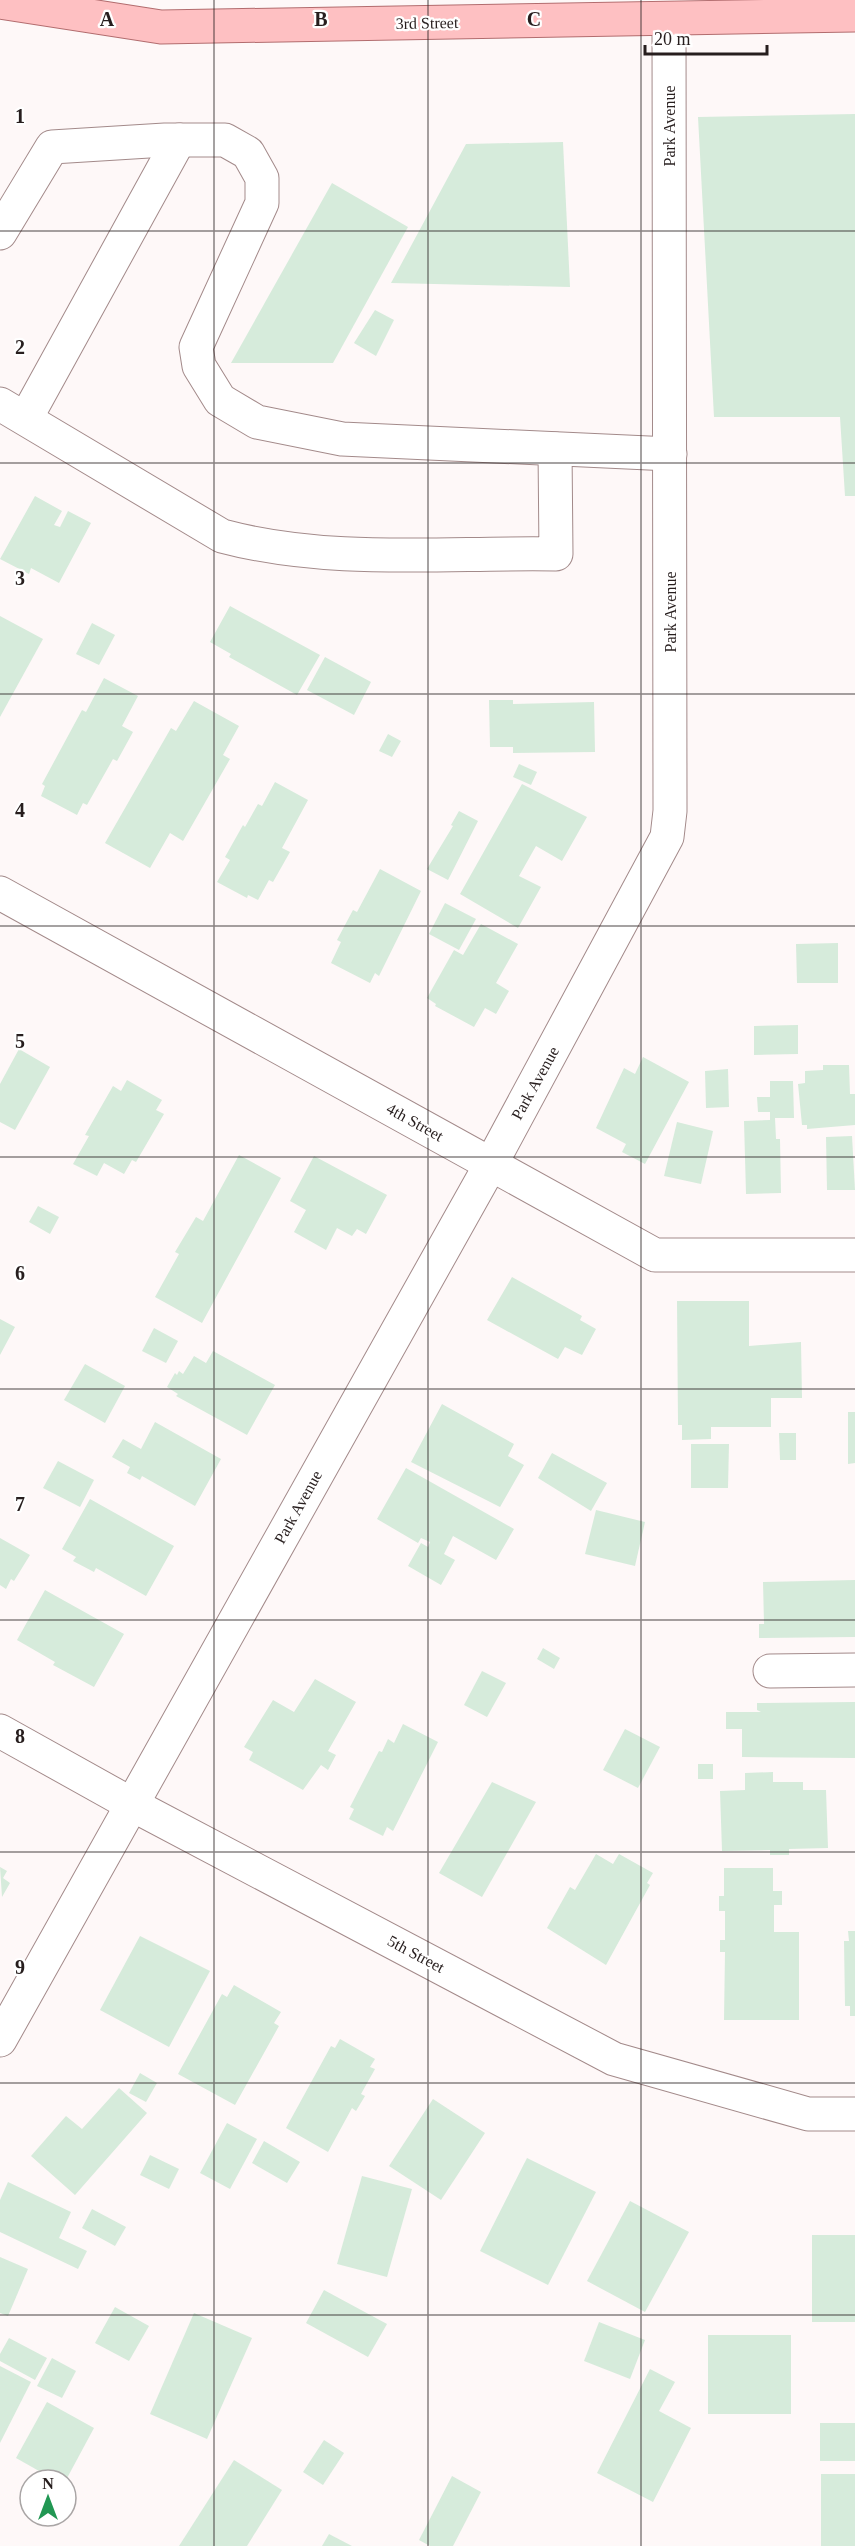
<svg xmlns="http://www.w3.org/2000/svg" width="855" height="2546" font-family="'Times New Roman',serif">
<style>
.building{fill:#d6ebdb}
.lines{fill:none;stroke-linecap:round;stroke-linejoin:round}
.minor-casing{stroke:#a38a8a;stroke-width:35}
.major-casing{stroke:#b26c6e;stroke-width:35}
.minor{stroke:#fff;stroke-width:33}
.major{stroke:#fec0c2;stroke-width:33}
.grid{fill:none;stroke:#271e1e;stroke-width:1.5;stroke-opacity:0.55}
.labels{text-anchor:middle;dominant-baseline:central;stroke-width:4.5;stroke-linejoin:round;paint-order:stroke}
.street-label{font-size:16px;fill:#271e1e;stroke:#fff}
.grid-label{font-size:20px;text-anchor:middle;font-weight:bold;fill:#271e1e;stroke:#fff;stroke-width:4.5;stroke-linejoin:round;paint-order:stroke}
</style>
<rect width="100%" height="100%" fill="#fef8f8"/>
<!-- building -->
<g class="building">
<polygon points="855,114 855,496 845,496 840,417 714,417 698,117"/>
<polygon points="563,142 570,287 391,283 466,144"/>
<polygon points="332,183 408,227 333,363 231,363"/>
<polygon points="375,310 394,320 376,356 354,343"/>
<polygon points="35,496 62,511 54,525 60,527 68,511 91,523 59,583 31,568 29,574 0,559"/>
<polygon points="230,606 320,655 297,695 229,657 231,654 210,642"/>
<polygon points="0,616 43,639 0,717"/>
<polygon points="92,623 115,635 99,665 76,654"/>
<polygon points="325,657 371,682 354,715 307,690"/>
<polygon points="104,678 138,696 122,726 133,732 117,761 113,759 87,805 83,803 77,815 41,796 45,786 42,784 82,710 86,712"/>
<polygon points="489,700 513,700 513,704 594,702 595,752 513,753 513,747 490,747"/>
<polygon points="194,701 239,726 223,755 230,759 183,841 170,833 150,868 105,843 171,728 176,731"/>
<polygon points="388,734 401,741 392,757 379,751"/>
<polygon points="519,764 537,772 531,785 513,777"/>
<polygon points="275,782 308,800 282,848 290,852 273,882 269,880 258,900 248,895 247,898 217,882 230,860 225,857 243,825 245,827 258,804 262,806"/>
<polygon points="522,784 587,817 562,861 536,846 519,876 541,887 518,928 460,894"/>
<polygon points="459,811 478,821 448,880 427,869 453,826 451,825"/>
<polygon points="380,869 421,891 379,976 375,973 370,983 331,963 341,942 337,940 353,910 357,912"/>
<polygon points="445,903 476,919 459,950 429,934"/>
<polygon points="481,924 518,944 496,983 509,991 496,1014 485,1008 474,1027 435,1006 436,1004 427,998 454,950 463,955"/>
<polygon points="838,943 838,983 797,983 796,944"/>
<polygon points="798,1025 798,1054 754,1055 754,1026"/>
<polygon points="19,1049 50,1067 15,1130 0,1122 0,1084"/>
<polygon points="643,1057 689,1082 645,1164 622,1152 626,1144 596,1128 624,1068 635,1074"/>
<polygon points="823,1065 849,1065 850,1094 855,1094 855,1125 807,1129 807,1125 802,1125 798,1084 805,1083 805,1071 823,1070"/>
<polygon points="728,1069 729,1107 706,1108 705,1071"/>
<polygon points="127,1080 162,1100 156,1110 164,1114 136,1162 132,1160 124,1174 104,1163 97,1176 73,1164 89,1136 85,1135 113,1086 121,1091"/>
<polygon points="770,1081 793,1081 794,1118 775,1118 776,1139 780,1139 781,1193 746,1194 744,1121 770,1120 770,1112 758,1112 757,1097 770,1097"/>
<polygon points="677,1122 713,1131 701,1184 664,1176"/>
<polygon points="852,1136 855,1190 827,1190 826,1137"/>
<polygon points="239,1155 281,1178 202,1323 155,1297 179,1254 175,1252 196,1217 203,1221"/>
<polygon points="314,1156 387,1195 366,1234 357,1229 352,1236 337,1228 326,1250 294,1232 306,1210 290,1201"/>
<polygon points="38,1206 59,1217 50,1234 29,1222"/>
<polygon points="512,1277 582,1316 580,1320 596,1329 582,1355 565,1347 558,1359 487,1320"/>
<polygon points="677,1301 749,1301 749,1346 801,1342 802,1398 771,1398 771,1427 711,1427 711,1439 682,1440 682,1425 678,1425"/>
<polygon points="0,1319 15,1327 0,1355"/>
<polygon points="154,1328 178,1341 166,1363 142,1351"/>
<polygon points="213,1351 275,1385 247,1435 176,1396 178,1394 167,1387 175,1373 177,1375 179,1371 183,1374 194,1356 206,1363"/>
<polygon points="85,1364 125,1386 105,1423 64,1400"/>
<polygon points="442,1404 514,1444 508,1456 524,1465 500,1507 411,1462"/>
<polygon points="848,1412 855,1412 855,1463 848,1464"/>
<polygon points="155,1422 221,1459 195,1506 142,1476 140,1480 127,1473 130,1467 112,1457 123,1439 141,1449"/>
<polygon points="779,1433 796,1433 796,1460 780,1460"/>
<polygon points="691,1444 729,1444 728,1488 691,1488"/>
<polygon points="552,1453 607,1483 591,1511 538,1478"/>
<polygon points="58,1461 94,1480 80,1507 43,1488"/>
<polygon points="406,1468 514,1529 496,1560 453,1536 444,1554 455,1560 441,1585 408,1566 421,1543 428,1547 430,1542 421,1538 418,1543 377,1519"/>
<polygon points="90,1499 174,1546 146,1596 96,1568 94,1572 73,1561 76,1557 62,1549"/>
<polygon points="596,1510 645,1522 635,1566 585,1554"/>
<polygon points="0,1538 30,1555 14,1581 11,1579 6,1589 0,1585"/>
<polygon points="855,1580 855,1637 759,1638 759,1624 764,1624 763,1582"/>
<polygon points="45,1590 124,1634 94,1687 53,1665 55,1662 17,1640"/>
<polygon points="543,1648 560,1658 554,1669 537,1659"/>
<polygon points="482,1671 506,1683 487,1717 464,1705"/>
<polygon points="315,1679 356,1702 328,1751 336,1755 328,1770 321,1765 303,1790 249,1760 253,1752 244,1747 273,1700 294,1712"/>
<polygon points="855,1702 855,1758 742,1757 742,1729 726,1729 726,1712 761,1712 757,1710 757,1703"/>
<polygon points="403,1724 438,1742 393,1831 387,1827 383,1836 349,1819 354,1809 350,1807 379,1751 382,1752 388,1739 394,1743"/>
<polygon points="625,1729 660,1747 638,1788 603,1770"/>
<rect x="698" y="1764" width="15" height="15"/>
<polygon points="773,1772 773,1782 803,1782 803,1790 826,1790 828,1848 789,1849 789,1855 770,1855 770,1850 722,1851 720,1791 745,1790 745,1773"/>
<polygon points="492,1782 536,1802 482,1897 439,1873"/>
<polygon points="596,1854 613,1864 619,1854 653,1873 647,1883 650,1885 606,1965 547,1928 570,1887 575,1890"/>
<polygon points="0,1867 7,1871 3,1878 10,1883 2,1897"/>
<polygon points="724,1868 773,1868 773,1891 782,1891 782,1905 774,1905 774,1932 799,1932 799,2020 724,2020 725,1952 720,1952 720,1940 725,1940 725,1911 719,1911 719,1896 724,1896"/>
<polygon points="848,1931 855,1931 855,2016 850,2016 850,2006 845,2006 844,1941 849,1941"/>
<polygon points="140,1936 210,1971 169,2047 100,2010"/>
<polygon points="234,1985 281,2012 274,2023 279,2026 235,2105 178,2074 222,1994 227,1997"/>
<polygon points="340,2039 375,2059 370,2067 375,2069 361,2094 365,2096 356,2111 352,2108 328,2152 286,2128 331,2046 335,2048"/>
<polygon points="140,2073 157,2083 146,2102 129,2093"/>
<polygon points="119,2088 147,2113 75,2195 31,2156 66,2116 82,2129"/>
<polygon points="433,2099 485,2133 441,2200 389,2166"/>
<polygon points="227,2123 257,2139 230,2189 200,2173"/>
<polygon points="264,2141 300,2162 287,2183 252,2163"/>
<polygon points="150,2155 179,2169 169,2189 140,2175"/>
<polygon points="527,2158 596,2192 548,2285 480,2251"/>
<polygon points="362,2176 412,2189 387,2277 337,2264"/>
<polygon points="8,2182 71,2212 59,2238 87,2251 78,2269 0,2232 0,2200"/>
<polygon points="630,2201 689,2232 645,2312 587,2281"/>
<polygon points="92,2209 126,2227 115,2246 82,2228"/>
<rect x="812" y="2235" width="43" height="87"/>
<polygon points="0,2257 28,2269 8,2316 0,2313"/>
<polygon points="324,2290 387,2324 368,2357 306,2323"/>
<polygon points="115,2307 149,2326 129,2361 95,2343"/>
<polygon points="194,2313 252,2338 207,2439 150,2414"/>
<polygon points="599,2322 645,2340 630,2379 584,2361"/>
<rect x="708" y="2335" width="83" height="79"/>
<polygon points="9,2338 47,2358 35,2380 0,2361 0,2354"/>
<polygon points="52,2358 76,2371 62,2398 37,2386"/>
<polygon points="0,2366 31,2382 0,2443"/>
<polygon points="650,2369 675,2382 659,2411 691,2428 653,2502 597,2473"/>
<polygon points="47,2402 94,2428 66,2480 55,2480 16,2458"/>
<rect x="820" y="2423" width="35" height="38"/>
<polygon points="324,2440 344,2453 323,2485 303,2472"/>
<polygon points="234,2460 282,2490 247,2546 179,2546"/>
<rect x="821" y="2474" width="34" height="72"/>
<polygon points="452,2476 481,2492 453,2546 430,2546 419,2540"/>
<polygon points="329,2534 352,2546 322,2546"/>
</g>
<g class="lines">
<defs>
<g id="minor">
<polyline points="0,233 52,147 165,140 225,140 248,153 262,178 262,203 196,347 199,366 220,400 257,422 342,439 670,454"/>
<path d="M0 404 222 536C331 565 445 552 556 554L555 449"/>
<polyline points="26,418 179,140"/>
<polyline points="0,893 655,1255 855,1255"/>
<polyline points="770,1671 855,1670"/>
<polyline points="0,1731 131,1804 614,2059 808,2114 855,2114"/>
<polyline points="0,2040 491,1164 667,837 670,811 669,20"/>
</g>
<polyline id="major" points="0,2 161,27 855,15"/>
</defs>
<!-- minor casing -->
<use href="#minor" class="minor-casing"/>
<!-- major casing -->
<use href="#major" class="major-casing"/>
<!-- minor -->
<use href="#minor" class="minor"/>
<!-- major -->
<use href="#major" class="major"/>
</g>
<!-- grid -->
<path class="grid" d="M214 0V2546M428 0V2546M641 0V2546M0 231H855M0 463H855M0 694H855M0 926H855M0 1157H855M0 1389H855M0 1620H855M0 1852H855M0 2083H855M0 2315H855"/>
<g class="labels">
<!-- street labels -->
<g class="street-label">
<text transform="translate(427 23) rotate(-1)">3rd Street</text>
<text transform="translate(669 126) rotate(-90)">Park Avenue</text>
<text transform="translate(670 612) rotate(-90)">Park Avenue</text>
<text transform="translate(535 1083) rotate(-61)">Park Avenue</text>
<text transform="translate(415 1122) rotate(29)">4th Street</text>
<text transform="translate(298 1507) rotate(-61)">Park Avenue</text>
<text transform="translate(416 1954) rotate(28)">5th Street</text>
</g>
</g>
<g class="grid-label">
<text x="107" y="26">A</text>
<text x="321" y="26">B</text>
<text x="534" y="26">C</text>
<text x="20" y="123">1</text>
<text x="20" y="354">2</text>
<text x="20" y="585">3</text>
<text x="20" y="817">4</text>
<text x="20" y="1048">5</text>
<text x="20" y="1280">6</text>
<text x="20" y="1511">7</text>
<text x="20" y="1743">8</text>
<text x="20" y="1974">9</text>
</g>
<!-- north arrow -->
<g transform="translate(48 2498)"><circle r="28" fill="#ffffff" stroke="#a9a5a5" stroke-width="1.5"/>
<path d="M0-4.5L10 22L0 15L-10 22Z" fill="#219753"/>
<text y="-9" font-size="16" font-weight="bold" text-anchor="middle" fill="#271e1e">N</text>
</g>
<!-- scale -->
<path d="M645 45v9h122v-9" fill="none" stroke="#271e1e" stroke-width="3"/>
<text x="654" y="45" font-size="18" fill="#271e1e" stroke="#ffffff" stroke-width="4.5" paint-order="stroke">20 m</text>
</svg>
